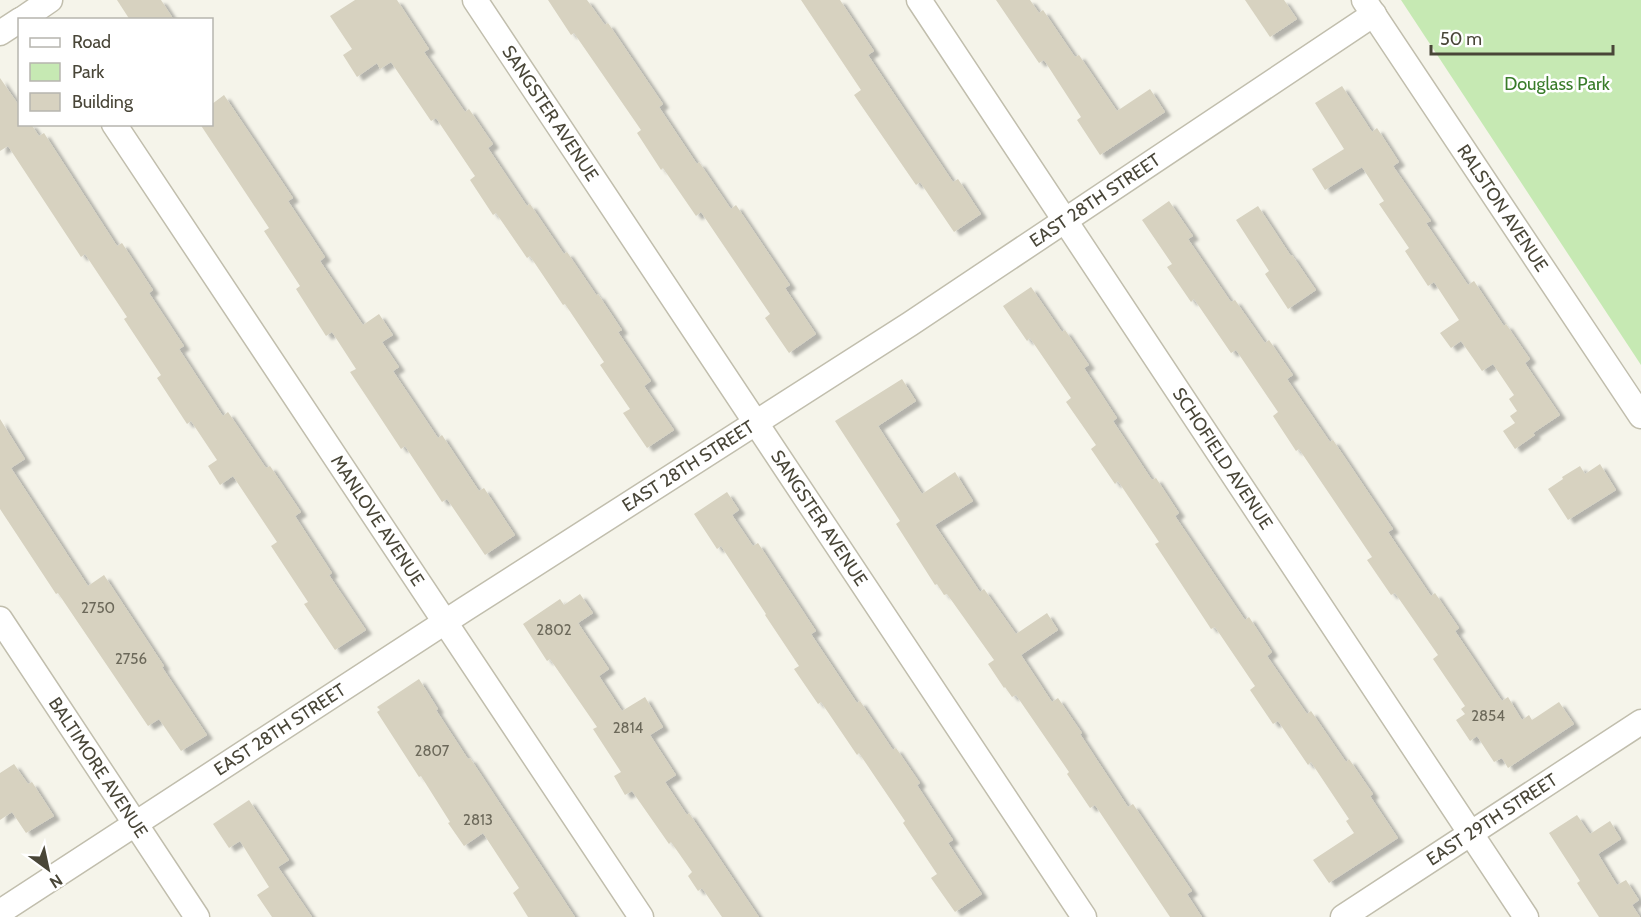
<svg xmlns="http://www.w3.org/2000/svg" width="1641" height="917" font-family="Cabin,sans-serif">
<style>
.green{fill:#c6e9b3}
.building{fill:#d7d2c0;filter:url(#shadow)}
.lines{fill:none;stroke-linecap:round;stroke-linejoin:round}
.minor-casing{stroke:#c1bead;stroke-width:27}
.minor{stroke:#fff;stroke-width:24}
.labels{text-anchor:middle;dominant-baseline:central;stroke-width:5;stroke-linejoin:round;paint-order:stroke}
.number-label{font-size:15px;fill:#6c695a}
.park-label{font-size:18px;fill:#397c2a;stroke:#fff}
.street-label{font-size:18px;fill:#494638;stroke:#fff}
</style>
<defs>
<filter id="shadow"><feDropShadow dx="6" dy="4" stdDeviation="1.5" flood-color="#0004"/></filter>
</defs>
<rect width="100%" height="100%" fill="#f5f4ea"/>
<!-- green -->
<polygon class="green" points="1401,0 1641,0 1641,365"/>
<!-- building -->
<g class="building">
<polygon points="117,0 161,0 174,20 130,20"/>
<polygon points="355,0 397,0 429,49 424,52 465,112 469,109 493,144 488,148 527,206 530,204 564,254 567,252 597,296 598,294 622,330 618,332 651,381 644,386 674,430 647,448 623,413 630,409 600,365 604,362 565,304 563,305 530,256 527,258 496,213 493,215 470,180 475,176 436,118 431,121 391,62 380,69 377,63 357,77 343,55 352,49 330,16"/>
<polygon points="548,0 587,0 605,25 608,23 663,104 659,107 697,164 699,162 731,209 736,205 790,285 785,288 816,334 789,353 765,318 770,314 701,212 696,216 663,168 661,170 637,133 641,130 574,33 571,35"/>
<polygon points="801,0 840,0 874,51 868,55 953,182 958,179 981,214 954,232 920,182 916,185 854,95 861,90"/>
<polygon points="996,0 1030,0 1039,13 1043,10 1075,57 1079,55 1117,111 1150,89 1165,112 1100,155 1077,120 1081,117 1044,60 1039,63"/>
<polygon points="1245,0 1284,0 1297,19 1270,37"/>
<polygon points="0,78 20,107 20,124 31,124 39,136 44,133 117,246 122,243 153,290 149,293 184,346 179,349 223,416 228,412 266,468 270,466 301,512 295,516 332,573 329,575 366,630 335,650 304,604 308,602 271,546 277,542 233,476 220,485 208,466 217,460 191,421 187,424 157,378 161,375 124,319 127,317 85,254 81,257 8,146 0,151"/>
<polygon points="1342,86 1372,132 1377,128 1399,162 1393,166 1431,221 1426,223 1468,285 1474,281 1504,326 1506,324 1530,359 1525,363 1560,415 1533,433 1535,435 1515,449 1503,431 1515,423 1510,416 1517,411 1509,399 1514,395 1493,364 1482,371 1461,341 1451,348 1440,333 1459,320 1434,282 1428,286 1405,251 1409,248 1379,204 1384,201 1362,167 1325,190 1312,169 1344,149 1315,103"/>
<polygon points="224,95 293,198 288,201 325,257 320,261 363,325 379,314 393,335 382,342 399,367 393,371 438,438 442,435 479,491 484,488 515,535 485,555 447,499 442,502 405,446 401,449 370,402 350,372 356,369 332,332 326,336 296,289 300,286 264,231 269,228 200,124 212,124 212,104"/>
<polygon points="1169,201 1193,236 1188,239 1231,302 1235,300 1265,343 1269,340 1293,375 1287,379 1330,442 1333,440 1393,529 1388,532 1431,596 1435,593 1459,628 1455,631 1502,701 1508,697 1522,720 1529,715 1532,720 1559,702 1574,724 1508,768 1502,758 1494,762 1477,736 1470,741 1456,720 1465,714 1461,709 1465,706 1433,659 1438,655 1395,593 1391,595 1367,560 1372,557 1299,449 1296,451 1273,416 1278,412 1236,350 1231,353 1194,299 1191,302 1167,267 1172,264 1142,220"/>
<polygon points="1258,206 1291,256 1292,255 1316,290 1288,309 1265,274 1269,271 1236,220"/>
<polygon points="1031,287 1062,332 1065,330 1089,365 1084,368 1117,418 1113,421 1152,480 1156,478 1179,513 1175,516 1245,620 1249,617 1272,652 1267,656 1307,714 1311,711 1346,762 1349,759 1373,794 1370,796 1398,838 1329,883 1313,860 1354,833 1346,821 1349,819 1311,762 1308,765 1278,721 1273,724 1250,690 1255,686 1215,627 1211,629 1155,544 1159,542 1118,481 1115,484 1091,449 1096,445 1066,402 1071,398 1030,338 1027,341 1003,306"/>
<polygon points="902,379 916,401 878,426 922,494 955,472 973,501 935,525 980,592 984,589 1016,634 1047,613 1058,630 1021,655 1052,702 1058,698 1082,733 1080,734 1128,807 1133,804 1192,891 1187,894 1202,917 1170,917 1095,805 1090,808 1067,774 1069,772 1016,695 1012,697 1005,687 1004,688 988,664 994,660 947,594 944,595 937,584 935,585 896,524 900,521 835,421"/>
<polygon points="0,419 25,459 11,468 88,586 104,575 164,666 162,667 207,735 181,751 159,719 148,726 58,593 56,594 0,509"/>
<polygon points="1600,464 1616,490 1568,520 1548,489 1563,479 1562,477 1580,466 1585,474"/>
<polygon points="727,492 739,510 732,515 753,546 758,543 816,631 811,634 857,703 860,701 893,750 896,748 920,783 917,785 953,840 948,843 982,894 955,912 931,878 937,874 903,823 905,821 859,753 857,755 821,702 818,704 794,669 799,666 765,615 766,614 721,546 717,549 694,514"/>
<polygon points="580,594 593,613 578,623 609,669 599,676 622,711 645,697 663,727 650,735 676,775 665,782 687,815 689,813 759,917 722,917 702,888 698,891 688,876 692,872 671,842 669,844 632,791 625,795 614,776 621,772 593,729 597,727 550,659 547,661 523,624 560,599 564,605"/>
<polygon points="419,679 438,709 436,710 468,759 470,758 575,917 528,917 513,893 519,888 483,833 464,846 448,823 450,822 421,776 419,777 377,712 380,710 377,707"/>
<polygon points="14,764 28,784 32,782 54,816 26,833 12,812 0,820 0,773"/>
<polygon points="249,800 289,860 278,867 312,917 272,917 257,895 269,887 240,841 229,848 213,824"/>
<polygon points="1577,815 1590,834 1610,821 1621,839 1598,854 1617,885 1626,880 1639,900 1632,905 1640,917 1599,917 1577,883 1580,881 1549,833"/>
</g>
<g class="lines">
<defs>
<g id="minor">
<path id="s1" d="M475 0 1084 917"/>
<path id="s2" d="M919 0 1526 917"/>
<path id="s3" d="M1364 0 1641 416"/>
<polyline points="21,20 50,0"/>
<polyline points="0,33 20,20"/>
<path id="s4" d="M114 124 641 917"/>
<path id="s5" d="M0 619 197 917"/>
<path id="s6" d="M0 912 465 609 910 324 1374 14"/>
<path id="s7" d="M1343 917 1641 722"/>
</g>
</defs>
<!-- minor casing -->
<use href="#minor" class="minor-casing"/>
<!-- minor -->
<use href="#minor" class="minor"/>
</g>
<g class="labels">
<!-- number labels -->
<g class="number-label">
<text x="98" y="608">2750</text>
<text x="554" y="630">2802</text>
<text x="131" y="659">2756</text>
<text x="1488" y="716">2854</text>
<text x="628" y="728">2814</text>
<text x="432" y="751">2807</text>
<text x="478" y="820">2813</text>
</g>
<!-- park labels -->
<g class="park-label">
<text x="1557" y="84">Douglass Park</text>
</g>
<!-- street labels -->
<g class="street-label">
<text stroke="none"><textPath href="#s1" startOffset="136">SANGSTER AVENUE</textPath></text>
<text stroke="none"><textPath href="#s6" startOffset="1306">EAST 28TH STREET</textPath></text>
<text stroke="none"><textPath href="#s3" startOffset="250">RALSTON AVENUE</textPath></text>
<text stroke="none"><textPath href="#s2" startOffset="550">SCHOFIELD AVENUE</textPath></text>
<text stroke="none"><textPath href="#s6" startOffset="820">EAST 28TH STREET</textPath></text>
<text stroke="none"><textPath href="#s1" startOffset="622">SANGSTER AVENUE</textPath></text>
<text stroke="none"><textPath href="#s4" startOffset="476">MANLOVE AVENUE</textPath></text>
<text stroke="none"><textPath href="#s6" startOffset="334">EAST 28TH STREET</textPath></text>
<text stroke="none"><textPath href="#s5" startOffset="178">BALTIMORE AVENUE</textPath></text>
<text stroke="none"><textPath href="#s7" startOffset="178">EAST 29TH STREET</textPath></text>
</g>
</g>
<!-- legend -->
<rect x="18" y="18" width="195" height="108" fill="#ffffff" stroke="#b6b5af" stroke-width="1.5"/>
<rect x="30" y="38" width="30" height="9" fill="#ffffff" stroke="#b6b5af" stroke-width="1.5"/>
<text x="72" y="48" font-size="18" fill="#494638">Road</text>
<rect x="30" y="63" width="30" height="18" fill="#c6e9b3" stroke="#b6b5af" stroke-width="1.5"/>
<text x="72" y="78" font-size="18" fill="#494638">Park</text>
<rect x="30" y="93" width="30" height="18" fill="#d7d2c0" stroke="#b6b5af" stroke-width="1.5"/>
<text x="72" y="108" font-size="18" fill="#494638">Building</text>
<!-- north arrow -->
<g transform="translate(48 869) rotate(147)" stroke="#ffffff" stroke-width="4.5" paint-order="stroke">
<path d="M0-4.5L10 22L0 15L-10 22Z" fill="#494638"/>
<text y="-9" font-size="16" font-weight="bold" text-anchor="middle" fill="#494638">N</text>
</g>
<!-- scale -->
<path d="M1431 45v9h182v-9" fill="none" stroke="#494638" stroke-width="3"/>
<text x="1440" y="45" font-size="18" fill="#494638" stroke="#ffffff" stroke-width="4.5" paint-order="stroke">50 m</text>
</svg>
